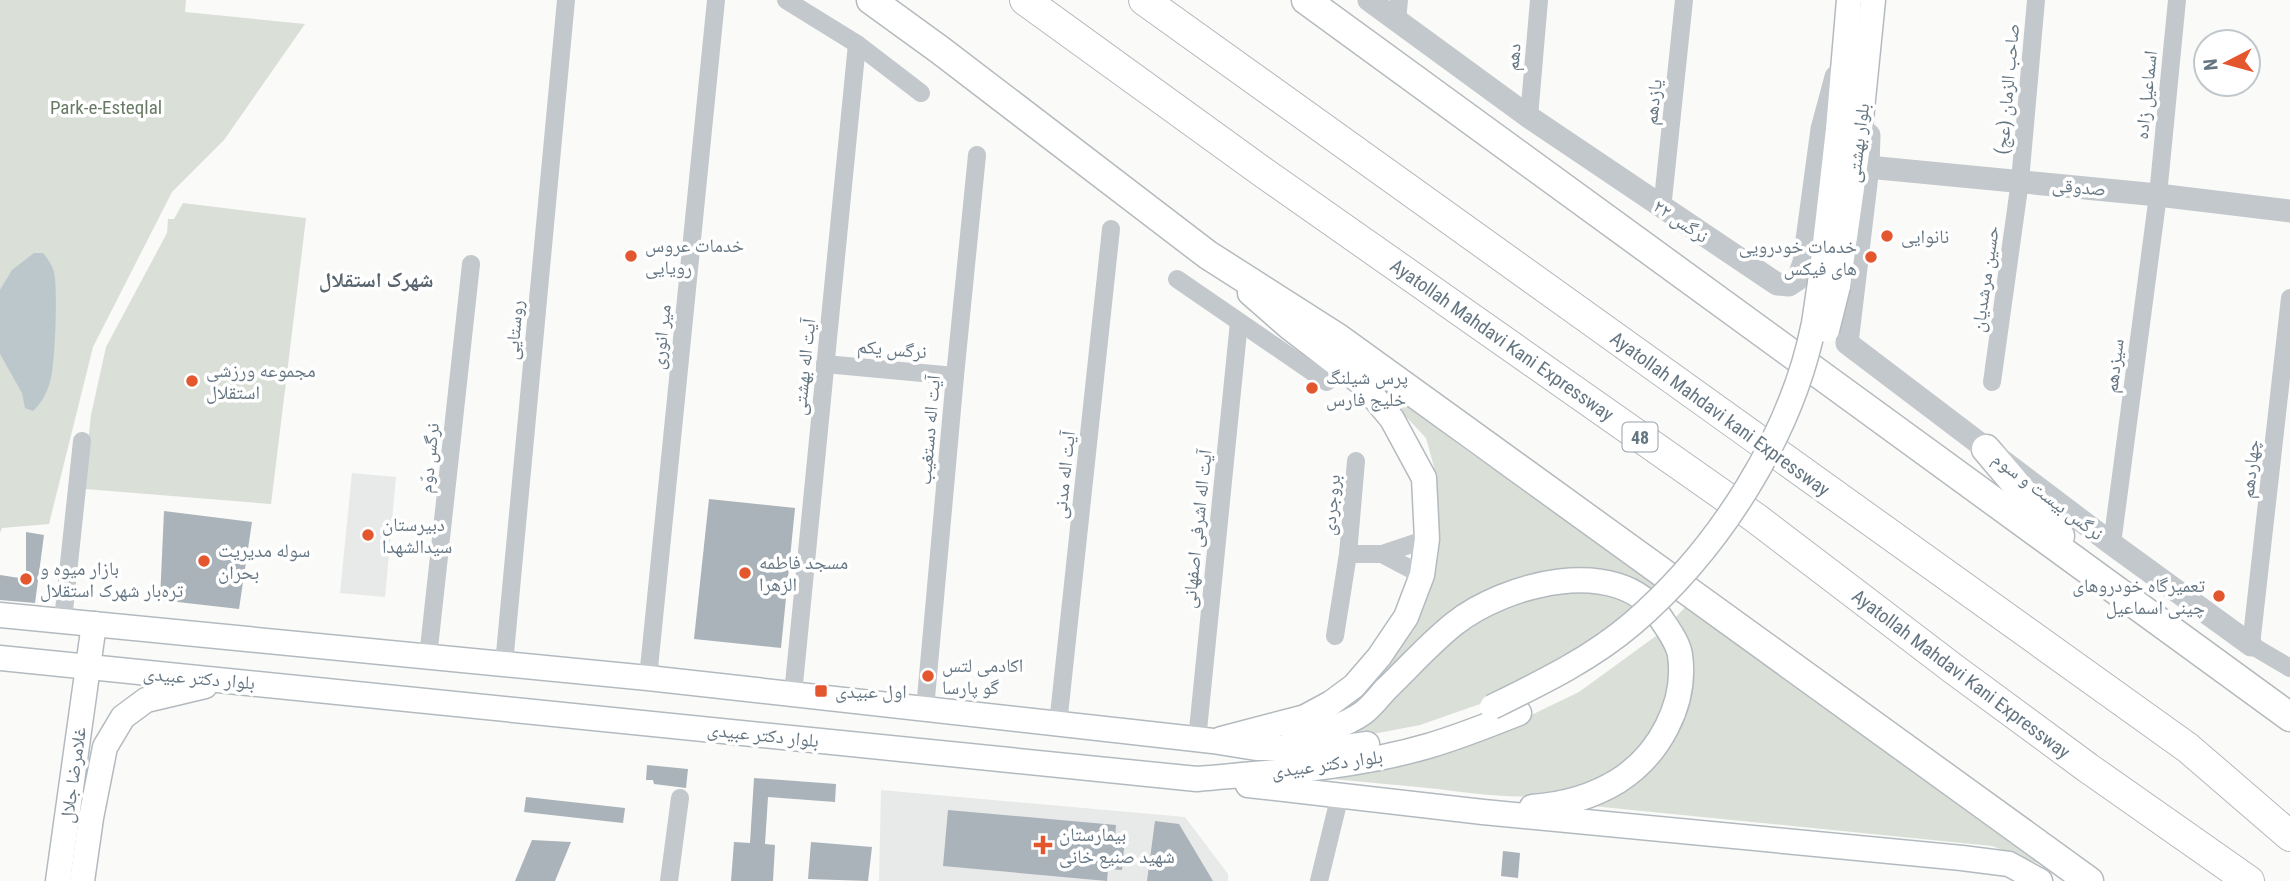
<svg xmlns="http://www.w3.org/2000/svg" width="2290" height="881" font-family="'Roboto Condensed','Noto Naskh Arabic',sans-serif">
<style>
.built{fill:#e8e9e9}
.green{fill:#dadfd7}
.water{fill:#bbc7cb}
.building{fill:#aab3b9}
.lines{fill:none;stroke-linecap:round;stroke-linejoin:round}
.secondary-casing{stroke:#b3babf;stroke-width:27}
.primary-casing{stroke:#b5babe;stroke-width:31}
.trunk-casing{stroke:#b4b9bd;stroke-width:32}
.minor{stroke:#c3c8cc;stroke-width:18}
.tertiary{stroke:#c3c8cc;stroke-width:23}
.secondary{stroke:#fff;stroke-width:24}
.primary{stroke:#fff;stroke-width:28}
.trunk{stroke:#fff;stroke-width:30}
.secondary-bridge-casing{stroke:#b3babf;stroke-width:27;stroke-linecap:butt}
.secondary-bridge{stroke:#fff;stroke-width:24}
.poi-dot{fill:#e4572e;stroke:#fff;stroke-width:2.5}
.labels{text-anchor:middle;dominant-baseline:central;stroke-width:7;stroke-linejoin:round;paint-order:stroke}
.shield{fill:#fff;stroke:#939fa8;stroke-width:2}
.shield-label{font-size:18px;font-weight:bold;fill:#657683}
.street-label{font-size:19px;fill:#657683;stroke:#fff}
.park-label{font-size:19px;fill:#687a64;stroke:#fff}
.poi-label{font-size:19px;fill:#657683;stroke:#fff;text-anchor:start}
.neighbourhood-label{font-size:21px;font-weight:bold;fill:#57646e;stroke:#fff}
</style>
<rect width="100%" height="100%" fill="#fafaf8"/>
<!-- built -->
<g class="built">
<polygon points="352,473 396,477 385,597 340,593"/>
<polygon points="881,790 1185,817 1228,874 1228,881 879,881"/>
</g>
<!-- green -->
<g class="green">
<polygon points="0,0 186,0 185,12 305,24 224,140 172,192 93,347 49,524 2,528 0,533"/>
<polygon points="183,203 306,218 271,504 85,489 84,477 91,415 106,347 167,233 168,219 174,219"/>
<path d="M1349 364C1391 391 1429 423 1469 452 1532 497 1596 539 1657 586L1650 593C1606 557 1554 567 1505 584L1344 716 1307 722 1358 696 1438 520 1434 467 1426 438 1395 405Z"/>
<polygon points="1581,591 1624,599 1634,607 1611,629 1483,703 1420,725 1352,738 1312,741 1399,685 1481,617 1529,598"/>
<path d="M1687 605 1973 816 2045 866 1992 846 1592 806C1649 780 1687 747 1689 681 1690 657 1687 638 1676 617Z"/>
<path d="M1660 633C1675 669 1672 695 1652 728 1639 750 1626 763 1604 776 1599 780 1593 785 1586 787 1534 804 1481 794 1428 788 1386 784 1343 780 1301 776L1475 742 1579 692Z"/>
</g>
<!-- water -->
<path class="water" d="M34 253H43C48 259 52 265 54 272 58 289 55 361 51 378 48 390 43 402 33 411L25 408 22 393 0 354V290L12 270Z"/>
<!-- building -->
<g class="building">
<polygon points="709,499 795,508 781,648 694,639"/>
<polygon points="164,511 252,522 239,609 160,600"/>
<polygon points="26,532 44,535 35,603 0,600 0,575 26,579"/>
<polygon points="647,765 688,769 686,788 654,784 653,780 646,780"/>
<polygon points="754,778 836,784 835,802 768,797 765,844 775,845 773,881 731,881 734,842 750,843"/>
<polygon points="526,797 625,808 623,823 524,812"/>
<polygon points="948,810 1116,825 1115,838 1125,839 1122,870 1108,869 1107,881 943,866"/>
<polygon points="1155,821 1179,824 1213,881 1147,881"/>
<polygon points="532,840 571,842 555,881 515,881"/>
<polygon points="811,842 872,847 868,881 808,879"/>
<polygon points="1503,851 1520,853 1518,878 1501,876"/>
</g>
<g class="lines">
<defs>
<g id="secondary">
<polyline points="1822,270 1838,129 1849,0"/>
<polyline points="1838,286 1859,139 1873,0"/>
<polyline points="0,615 648,678 1213,741 1256,748 1338,748 1367,744"/>
<path d="M0 658 1197 779C1275 772 1353 768 1428 746 1459 737 1489 725 1519 713"/>
<polyline points="1221,739 1305,717 1331,703 1354,686 1379,657 1406,617 1422,575 1427,539 1424,478 1392,419 1363,384 1290,328 1250,293"/>
<path d="M1293 739C1317 733 1343 727 1363 713 1371 707 1378 698 1385 690 1408 668 1429 644 1454 624 1504 584 1618 553 1660 617 1667 628 1678 642 1680 655 1687 704 1659 755 1618 781 1592 797 1562 805 1532 807"/>
<polyline points="1248,785 1483,812 1962,858 2009,864 2040,881"/>
<polyline points="58,881 94,624"/>
<polyline points="82,881 91,818 105,747 123,717 146,700 205,686"/>
</g>
<g id="primary">
<polyline points="871,0 940,50 1208,255 1338,338 2089,881"/>
<polyline points="1306,0 2290,717"/>
<polyline points="1986,449 2060,536"/>
</g>
<g id="trunk">
<polyline points="1025,0 1264,173 1757,519 1955,670 2088,768 2249,881"/>
<polyline points="1144,0 2188,748 2290,836"/>
</g>
</defs>
<!-- secondary casing -->
<use href="#secondary" class="secondary-casing"/>
<!-- primary casing -->
<use href="#primary" class="primary-casing"/>
<!-- trunk casing -->
<use href="#trunk" class="trunk-casing"/>
<!-- minor -->
<g class="minor">
<polyline points="786,0 857,44 921,93"/>
<polyline points="1397,21 1399,0"/>
<polyline points="1529,117 1539,0"/>
<polyline points="1662,209 1684,0"/>
<polyline points="1177,279 1327,382"/>
<polyline points="2290,298 2251,645 2290,668"/>
<polyline points="825,364 955,376"/>
<polyline points="1992,382 2020,181 2036,0"/>
<polyline points="2112,544 2158,195 2177,0"/>
<polyline points="1348,554 1382,554 1427,539"/>
<polyline points="1382,554 1422,575"/>
<polyline points="63,620 82,441"/>
<polyline points="1335,636 1348,554 1356,461"/>
<polyline points="428,657 471,264"/>
<polyline points="504,664 566,0"/>
<polyline points="648,678 716,0"/>
<polyline points="793,694 857,44"/>
<polyline points="925,709 955,376 977,155"/>
<polyline points="1058,724 1111,229"/>
<polyline points="1197,740 1239,322"/>
<polyline points="669,881 680,798"/>
<polyline points="1319,881 1340,795"/>
</g>
<!-- tertiary -->
<g class="tertiary">
<polyline points="1369,0 1529,117 1777,284 1789,285 1798,279 1804,262 1822,129 1836,77"/>
<polyline points="1869,135 1868,167 1847,343 2112,544 2251,645"/>
<polyline points="1868,167 2158,195 2290,211"/>
</g>
<!-- secondary -->
<use href="#secondary" class="secondary"/>
<!-- primary -->
<use href="#primary" class="primary"/>
<!-- trunk -->
<use href="#trunk" class="trunk"/>
<defs>
<g id="secondary-bridge">
<polyline points="1827,330 1838,286"/>
<path d="M1492 707C1541 683 1591 659 1633 623 1719 549 1792 435 1814 323 1817 305 1819 287 1822 270"/>
</g>
</defs>
<!-- secondary-bridge casing -->
<use href="#secondary-bridge" class="secondary-bridge-casing"/>
<!-- secondary-bridge -->
<use href="#secondary-bridge" class="secondary-bridge"/>
</g>
<!-- markers -->
<g class="poi-dot">
<circle cx="1887" cy="236" r="7"/>
<circle cx="631" cy="256" r="7"/>
<circle cx="1871" cy="257" r="7"/>
<circle cx="192" cy="381" r="7"/>
<circle cx="1312" cy="388" r="7"/>
<circle cx="368" cy="535" r="7"/>
<circle cx="204" cy="561" r="7"/>
<circle cx="745" cy="573" r="7"/>
<circle cx="26" cy="579" r="7"/>
<circle cx="2219" cy="596" r="7"/>
<circle cx="928" cy="676" r="7"/>
<rect x="814" y="684" width="14" height="14" rx="3.5"/>
<path d="M1039.5 834.5h7v7h7v7h-7v7h-7v-7h-7v-7h7z"/>
</g>
<g class="labels">
<!-- shield labels -->
<rect class="shield" x="1622.5" y="422.5" width="35" height="29" rx="5"/>
<g class="shield-label">
<text x="1640" y="437">48</text>
</g>
<!-- street labels -->
<g class="street-label">
<text transform="translate(1513 57) rotate(-85)">دهم</text>
<text transform="translate(2007 89) rotate(-85)">صاحب الزمان (عج)</text>
<text transform="translate(2146 95) rotate(-84)">اسماعیل زاده</text>
<text transform="translate(1653 102) rotate(-84)">یازدهم</text>
<text transform="translate(1858 143) rotate(-83)">بلوار بهشتی</text>
<text transform="translate(2079 187) rotate(5)">صدوقی</text>
<text transform="translate(1681 221) rotate(34)">نرگس ۲۲</text>
<text transform="translate(1985 279) rotate(-82)">حسین مرشدیان</text>
<text transform="translate(514 330) rotate(-85)">روستایی</text>
<text transform="translate(661 337) rotate(-84)">میر انوری</text>
<text transform="translate(1502 340) rotate(35)">Ayatollah Mahdavi Kani Expressway</text>
<text transform="translate(892 349) rotate(5)">نرگس یکم</text>
<text transform="translate(2114 366) rotate(-83)">سیزدهم</text>
<text transform="translate(804 367) rotate(-84)">آیت اله بهشتی</text>
<text transform="translate(1720 414) rotate(36)">Ayatollah Mahdavi kani Expressway</text>
<text transform="translate(929 430) rotate(-85)">آیت اله دستغیب</text>
<text transform="translate(429 458) rotate(-84)">نرگس دوّم</text>
<text transform="translate(2250 469) rotate(-84)">چهاردهم</text>
<text transform="translate(1064 475) rotate(-84)">آیت اله مدنی</text>
<text transform="translate(2048 496) rotate(37)">نرگس بیست و سوم</text>
<text transform="translate(1331 505) rotate(-85)">بروجردی</text>
<text transform="translate(1197 529) rotate(-84)">آیت اله اشرفی اصفهانی</text>
<text transform="translate(1961 674) rotate(37)">Ayatollah Mahdavi Kani Expressway</text>
<text transform="translate(199 678) rotate(5)">بلوار دکتر عبیدی</text>
<text transform="translate(763 735) rotate(6)">بلوار دکتر عبیدی</text>
<text transform="translate(1327 764) rotate(-8)">بلوار دکتر عبیدی</text>
<text transform="translate(73 775) rotate(-82)">غلامرضا جلال</text>
</g>
<!-- park labels -->
<g class="park-label">
<text x="106" y="107">Park-e-Esteqlal</text>
</g>
<!-- poi labels -->
<g class="poi-label">
<text x="1901" y="236">نانوایی</text>
<text x="645" y="245">خدمات عروس<tspan x="645" dy="22">رویایی</tspan></text>
<text x="1857" y="246" text-anchor="end">خدمات خودرویی<tspan x="1857" dy="22">های فیکس</tspan></text>
<text x="206" y="370">مجموعه ورزشی<tspan x="206" dy="22">استقلال</tspan></text>
<text x="1326" y="377">پرس شیلنگ<tspan x="1326" dy="22">خلیج فارس</tspan></text>
<text x="382" y="524">دبیرستان<tspan x="382" dy="22">سیدالشهدا</tspan></text>
<text x="218" y="550">سوله مدیریت<tspan x="218" dy="22">بحران</tspan></text>
<text x="759" y="562">مسجد فاطمه<tspan x="759" dy="22">الزهرا</tspan></text>
<text x="40" y="568">بازار میوه و<tspan x="40" dy="22">تره‌بار شهرک استقلال</tspan></text>
<text x="2205" y="585" text-anchor="end">تعمیرگاه خودروهای<tspan x="2205" dy="22">چینی اسماعیل</tspan></text>
<text x="942" y="665">اکادمی لتس<tspan x="942" dy="22">گو پارسا</tspan></text>
<text x="835" y="691">اول عبیدی</text>
<text x="1059" y="834">بیمارستان<tspan x="1059" dy="22">شهید صنیع خانی</tspan></text>
</g>
<!-- neighbourhood labels -->
<g class="neighbourhood-label">
<text x="376" y="280">شهرک استقلال</text>
</g>
</g>
<!-- north arrow -->
<g transform="translate(2227 63) rotate(264)"><circle r="33" fill="#ffffff" stroke="#c1c8cd" stroke-width="2"/>
<path d="M0-5L12 26L0 18L-12 26Z" fill="#e4572e"/>
<text y="-10" font-size="19" font-weight="bold" text-anchor="middle" fill="#657683">N</text>
</g>
</svg>
